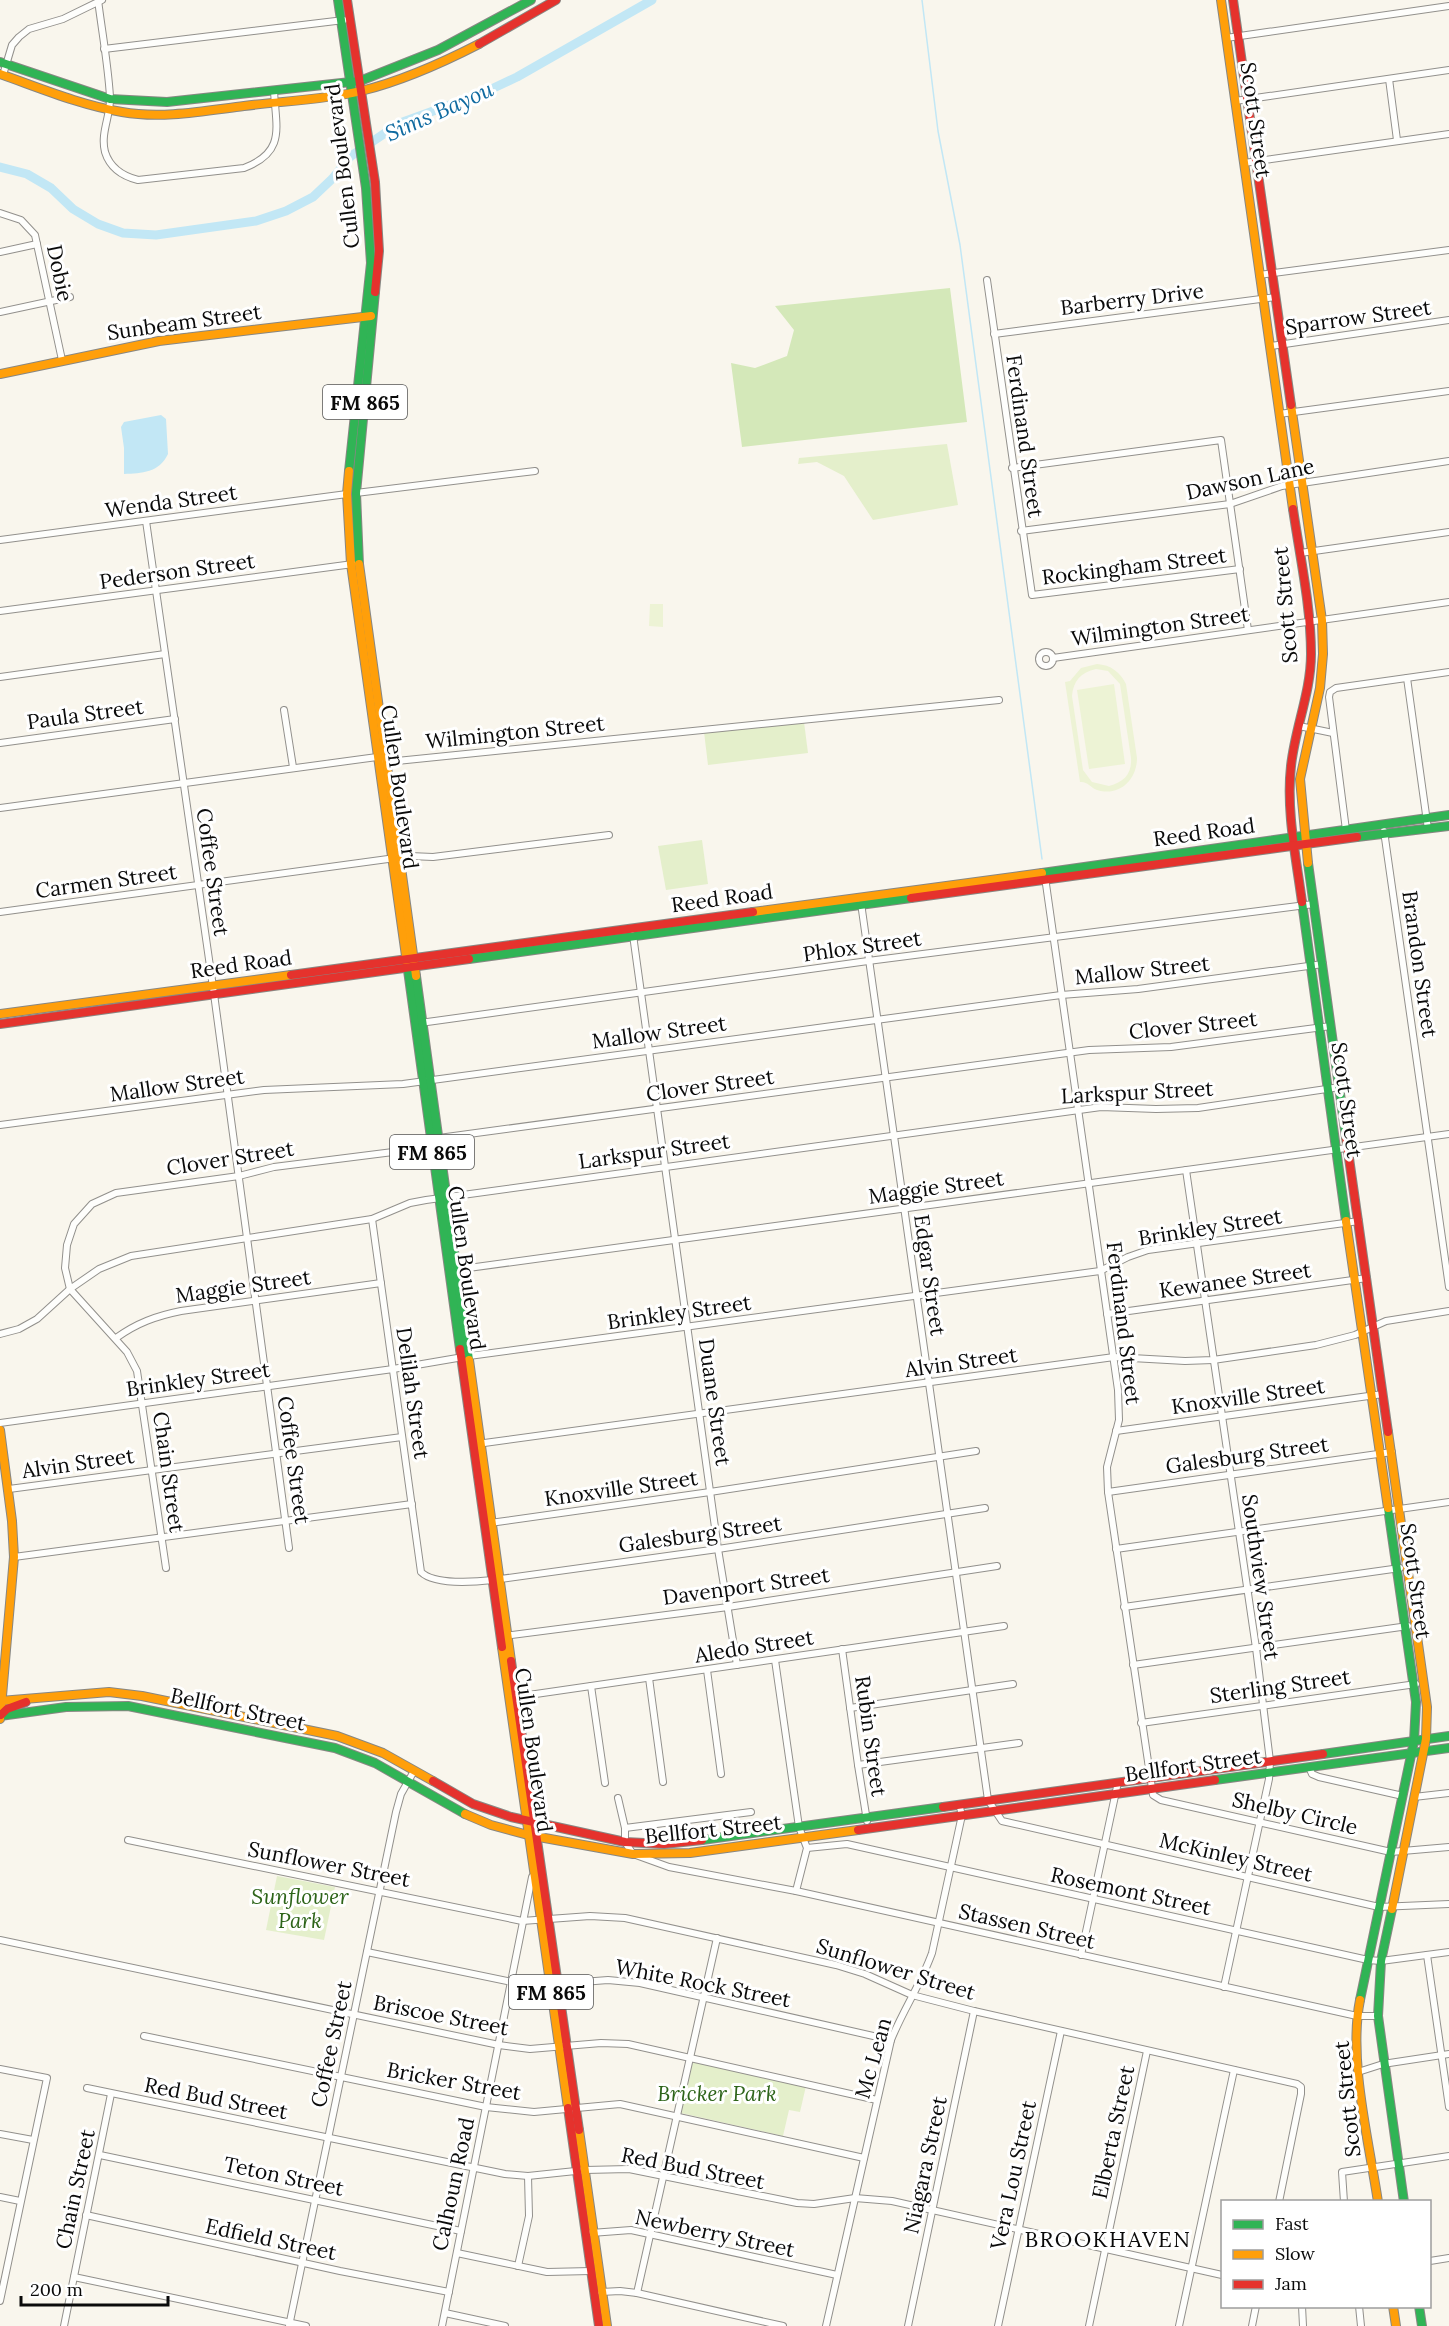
<svg xmlns="http://www.w3.org/2000/svg" width="1449" height="2326" font-family="Lora,serif">
<style>
.green{fill:#e4efcb}
.forest{fill:#d4e8b9}
.pitch{fill:#edf3d5;fill-rule:evenodd}
.water{fill:#c2e7f5}
.lines{fill:none;stroke-linecap:round;stroke-linejoin:round}
.stream{stroke:#c2e7f5;stroke-width:1.5}
.river{stroke:#c2e7f5;stroke-width:9}
.street-casing{stroke:#92908c;stroke-width:8}
.fast-casing{stroke:#888783;stroke-width:10}
.slow-casing{stroke:#888783;stroke-width:10}
.jam-casing{stroke:#888783;stroke-width:10}
.street{stroke:#fefefc;stroke-width:6}
.fast{stroke:#30b455;stroke-width:8}
.slow{stroke:#ff9f0a;stroke-width:8}
.jam{stroke:#e5322d;stroke-width:8}
.labels{text-anchor:middle;dominant-baseline:central;stroke-width:6;stroke-linejoin:round;paint-order:stroke}
.shield{fill:#fff;stroke:#545454;stroke-width:1.5}
.shield-label{font-size:20px;font-weight:bold;fill:#0a0a0a}
.street-label{font-size:21px;fill:#0a0a0a;stroke:#fff}
.park-label{font-size:21px;font-style:italic;fill:#2d6419;stroke:#fff}
.water-label{font-size:22px;font-style:italic;fill:#0f6aa0;stroke:#fff}
.neighbourhood-label{font-size:22px;letter-spacing:1.5px;fill:#0a0a0a;stroke:#fff}
</style>
<rect width="100%" height="100%" fill="#f9f6ed"/>
<!-- green -->
<g class="green">
<polygon points="947,444 958,505 873,520 844,476 817,462 798,464 799,458"/>
<polygon points="804,722 808,753 708,765 704,732"/>
<polygon points="702,840 708,884 666,890 658,846"/>
<polygon points="277,1876 335,1887 324,1940 266,1930"/>
<polygon points="693,2060 806,2086 800,2112 789,2110 783,2136 681,2113"/>
</g>
<!-- forest -->
<polygon class="forest" points="950,288 967,422 742,447 731,363 755,368 787,356 794,330 775,306"/>
<!-- pitch -->
<g class="pitch">
<polygon points="650,604 663,604 663,627 649,626"/>
<path d="M1097 664C1111 665 1120 672 1126 684L1137 758C1137 780 1119 797 1097 790 1090 787 1087 781 1080 782L1065 682 1070 681 1081 668ZM1096 669 1108 671 1120 684 1131 758C1132 774 1124 782 1109 786L1092 782 1083 770 1072 696C1073 681 1081 672 1096 669Z"/>
<polygon points="1114,684 1125,764 1089,769 1077,690"/>
</g>
<!-- water -->
<path class="water" d="M161 415 166 419 168 454C159 473 142 473 124 474V448L121 427 124 422Z"/>
<g class="lines">
<!-- stream -->
<polyline class="stream" points="922,0 938,131 960,245 1042,859"/>
<!-- river -->
<polyline class="river" points="0,167 27,174 51,188 73,209 98,224 123,233 156,235 256,221 286,211 313,197 332,179 351,156 400,123 483,93 517,77 652,0"/>
<defs>
<g id="street">
<path d="M98 0C102 32 108 64 110 97 111 115 100 133 105 152 110 168 122 176 138 180L244 168C286 152 276 128 274 91"/>
<polyline points="1226,38 1449,6"/>
<polyline points="104,49 344,20"/>
<polyline points="3,75 12,45 19,37 29,29 63,19 102,0"/>
<polyline points="1389,79 1397,140"/>
<polyline points="1235,101 1449,70"/>
<polyline points="1244,163 1449,134"/>
<polyline points="0,213 21,220 35,235 62,360"/>
<polyline points="0,252 37,244"/>
<polyline points="1259,275 1449,250"/>
<polyline points="987,280 1032,595 1240,569"/>
<polyline points="0,312 70,297"/>
<polyline points="994,334 1276,297"/>
<polyline points="1271,346 1449,320"/>
<polyline points="1279,414 1449,391"/>
<polyline points="1012,468 1221,440 1248,630"/>
<polyline points="356,493 535,471"/>
<polyline points="146,521 214,994 289,1548"/>
<polyline points="1021,531 1230,504 1282,486 1449,461"/>
<polyline points="0,540 347,494"/>
<polyline points="1300,553 1449,532"/>
<polyline points="0,611 353,564"/>
<circle cx="1046" cy="659" r="7"/>
<polyline points="1053,658 1449,602"/>
<polyline points="0,677 165,654"/>
<polyline points="1407,678 1428,829"/>
<polyline points="284,710 293,767"/>
<polyline points="1299,726 1333,733"/>
<polyline points="0,743 175,719"/>
<polyline points="0,808 377,757 387,762 999,700"/>
<polyline points="1346,830 1329,697 1330,692 1336,688 1449,672"/>
<polyline points="1384,831 1449,1287"/>
<polyline points="1045,877 1118,1390 1119,1420 1107,1467 1108,1492 1153,1795 1161,1800 1391,1852 1449,1847"/>
<polyline points="861,903 988,1800 1002,1821 1379,1907 1449,1904"/>
<polyline points="0,912 410,856 433,857 609,835"/>
<polyline points="633,935 718,1549 737,1665"/>
<polyline points="420,1023 868,961 1314,904"/>
<polyline points="0,1125 264,1090 403,1084 1061,995 1138,989 1323,964"/>
<polyline points="1186,1170 1256,1648 1270,1761 1269,1779 1224,1987"/>
<path d="M372 1219 421 1572C434 1585 475 1582 493 1580L718 1549 985 1508"/>
<polyline points="454,1270 1449,1134"/>
<polyline points="1107,1314 1367,1278"/>
<polyline points="0,1334 19,1329 37,1319 70,1289 99,1269 131,1256 372,1219 410,1203 426,1200 1101,1107 1156,1109 1198,1108 1340,1087"/>
<path d="M116 1338C137 1323 156 1316 181 1311L381 1283"/>
<polyline points="0,1423 393,1369 469,1356 1100,1271 1128,1257 1148,1250 1359,1221"/>
<polyline points="1116,1431 1383,1394"/>
<polyline points="477,1444 1114,1357 1185,1361 1213,1360 1316,1345 1355,1335 1386,1321 1449,1311"/>
<polyline points="9,1489 402,1437"/>
<polyline points="1108,1492 1392,1452"/>
<polyline points="490,1523 710,1492 976,1451"/>
<polyline points="1116,1549 1449,1502"/>
<polyline points="14,1557 412,1504"/>
<polyline points="166,1568 137,1371 127,1352 70,1289 65,1268 67,1245 74,1224 92,1204 116,1193 239,1176 274,1167 393,1152 439,1138 1089,1050 1171,1047 1331,1026"/>
<polyline points="1124,1607 1400,1568"/>
<polyline points="504,1636 728,1607 997,1566"/>
<polyline points="842,1649 858,1765 867,1821"/>
<polyline points="775,1660 799,1827 807,1848 796,1891"/>
<polyline points="1133,1665 1408,1626"/>
<polyline points="707,1670 721,1774"/>
<polyline points="649,1678 663,1782"/>
<polyline points="591,1686 605,1783"/>
<polyline points="515,1697 1004,1626"/>
<polyline points="850,1708 1013,1684"/>
<polyline points="1141,1723 1416,1684"/>
<polyline points="858,1765 1019,1743"/>
<polyline points="1309,1767 1312,1774 1319,1777 1403,1796"/>
<polyline points="1414,1797 1449,1793"/>
<polyline points="618,1798 625,1828 625,1842 633,1854 669,1867 796,1891 1357,2016 1378,2016"/>
<polyline points="625,1828 751,1812"/>
<polyline points="128,1840 522,1921 590,1916 625,1918 836,1965 865,1974 912,1995 974,2011 1297,2084 1301,2087 1301,2094 1279,2202"/>
<polyline points="807,1848 847,1844 1368,1960 1381,1961 1449,1952"/>
<polyline points="0,1940 499,2045 530,2049 601,2043 628,2044 877,2100"/>
<polyline points="367,1952 531,1986 608,1980 640,1983 891,2040"/>
<polyline points="1081,1955 1118,1782"/>
<polyline points="1427,1955 1449,2107"/>
<polyline points="144,2036 486,2107 534,2112 620,2104 864,2158"/>
<polyline points="0,2069 47,2078 0,2301"/>
<polyline points="1358,2072 1383,2064 1449,2054"/>
<polyline points="87,2088 505,2174 528,2176 585,2170 629,2169 797,2203 814,2204 855,2198 892,2201 1222,2275"/>
<polyline points="0,2134 33,2140"/>
<polyline points="100,2155 461,2231"/>
<polyline points="0,2197 20,2201"/>
<polyline points="1344,2202 1342,2172 1449,2156"/>
<polyline points="86,2215 340,2271 449,2292"/>
<polyline points="591,2233 631,2230 837,2275"/>
<polyline points="457,2253 547,2272 591,2271"/>
<polyline points="1430,2261 1449,2258"/>
<polyline points="518,2266 529,2216 528,2176"/>
<polyline points="74,2277 306,2326"/>
<polyline points="601,2292 620,2291 637,2293 783,2326"/>
<polyline points="637,2293 717,1938"/>
<polyline points="1302,2306 1303,2326"/>
<polyline points="1359,2306 1361,2326"/>
<polyline points="445,2313 505,2326"/>
<polyline points="64,2326 111,2094"/>
<polyline points="289,2326 396,1812 401,1794 414,1771"/>
<polyline points="442,2326 532,1877"/>
<path d="M826 2326 891 2040C903 2010 921 1984 932 1953L962 1815 959 1804"/>
<polyline points="908,2326 974,2011"/>
<polyline points="998,2326 1061,2031"/>
<polyline points="1089,2326 1147,2051"/>
<polyline points="1179,2326 1234,2070"/>
<polyline points="1252,2326 1256,2306"/>
</g>
<g id="fast">
<polyline points="338,0 366,188 371,263 349,471"/>
<polyline points="0,62 110,99 167,102 360,81 438,50 531,0"/>
<polyline points="359,564 356,493 375,292"/>
<polyline points="1357,837 1449,826"/>
<polyline points="1308,863 1346,1137"/>
<polyline points="1042,873 1449,815"/>
<polyline points="1302,902 1346,1221"/>
<polyline points="469,959 911,898"/>
<polyline points="407,963 460,1349"/>
<polyline points="416,976 469,1360"/>
<polyline points="0,1716 66,1707 128,1706 335,1748 375,1763 465,1814"/>
<polyline points="1323,1754 1449,1736"/>
<polyline points="1215,1780 1449,1748"/>
<polyline points="702,1840 943,1807"/>
<polyline points="1392,1909 1381,1961 1378,2016 1404,2202"/>
<polyline points="1360,2000 1414,1741 1416,1702 1388,1508"/>
<polyline points="1419,2306 1422,2326"/>
</g>
<g id="slow">
<polyline points="1221,0 1293,509"/>
<path d="M0 74C40 88 80 105 122 112 162 119 204 111 244 106 283 101 323 100 361 91 402 81 442 63 479 44"/>
<polyline points="0,374 159,341 371,316"/>
<polyline points="1291,405 1322,620 1323,654 1320,688 1300,779 1308,863"/>
<polyline points="349,471 347,494 351,564 407,963"/>
<polyline points="359,564 416,976"/>
<polyline points="753,912 1042,873"/>
<polyline points="0,1014 291,975"/>
<polyline points="1346,1221 1388,1508"/>
<polyline points="469,1360 511,1661"/>
<polyline points="0,1430 12,1521 14,1557 0,1719"/>
<polyline points="1388,1432 1427,1707 1426,1739 1392,1909"/>
<polyline points="502,1647 568,2108"/>
<polyline points="0,1701 109,1692 142,1696 337,1736 383,1753 433,1781"/>
<polyline points="465,1814 491,1825 528,1835 633,1854 690,1853 858,1830"/>
<path d="M1360 2000C1348 2060 1369 2141 1378 2202"/>
<polyline points="579,2130 607,2326"/>
<polyline points="1393,2306 1396,2326"/>
</g>
<g id="jam">
<polyline points="347,0 375,182 379,251 375,292"/>
<polyline points="1233,0 1291,405"/>
<polyline points="479,44 556,0"/>
<path d="M1293 509C1300 557 1311 606 1311 654 1311 692 1295 728 1291 766 1286 810 1296 857 1302 902"/>
<polyline points="911,898 1357,837"/>
<polyline points="291,975 753,912"/>
<polyline points="0,1024 469,959"/>
<polyline points="1346,1137 1388,1432"/>
<polyline points="460,1349 502,1647"/>
<polyline points="511,1661 579,2130"/>
<polyline points="1,1715 7,1709 26,1702"/>
<polyline points="433,1781 473,1804 511,1817 625,1842 664,1844 702,1840"/>
<polyline points="943,1807 1323,1754"/>
<polyline points="858,1830 1215,1780"/>
<polyline points="568,2108 599,2326"/>
</g>
</defs>
<!-- street casing -->
<use href="#street" class="street-casing"/>
<!-- fast casing -->
<use href="#fast" class="fast-casing"/>
<!-- slow casing -->
<use href="#slow" class="slow-casing"/>
<!-- jam casing -->
<use href="#jam" class="jam-casing"/>
<!-- street -->
<use href="#street" class="street"/>
<!-- fast -->
<use href="#fast" class="fast"/>
<!-- slow -->
<use href="#slow" class="slow"/>
<!-- jam -->
<use href="#jam" class="jam"/>
</g>
<g class="labels">
<!-- shield labels -->
<g class="shield">
<rect x="323" y="385" width="84" height="34" rx="4.5"/>
<rect x="390" y="1135" width="84" height="34" rx="4.5"/>
<rect x="509" y="1975" width="84" height="34" rx="4.5"/>
</g>
<g class="shield-label">
<text x="365" y="402">FM 865</text>
<text x="432" y="1152">FM 865</text>
<text x="551" y="1992">FM 865</text>
</g>
<!-- street labels -->
<g class="street-label">
<text transform="translate(1256 120) rotate(82)">Scott Street</text>
<text transform="translate(342 166) rotate(-97)">Cullen Boulevard</text>
<text transform="translate(60 273) rotate(78)">Dobie</text>
<text transform="translate(1132 299) rotate(-7)">Barberry Drive</text>
<text transform="translate(1358 317) rotate(-8)">Sparrow Street</text>
<text transform="translate(184 322) rotate(-8)">Sunbeam Street</text>
<text transform="translate(1025 436) rotate(82)">Ferdinand Street</text>
<text transform="translate(1250 479) rotate(-12)">Dawson Lane</text>
<text transform="translate(171 501) rotate(-8)">Wenda Street</text>
<text transform="translate(1134 566) rotate(-7)">Rockingham Street</text>
<text transform="translate(177 571) rotate(-8)">Pederson Street</text>
<text transform="translate(1285 605) rotate(-95)">Scott Street</text>
<text transform="translate(1160 626) rotate(-8)">Wilmington Street</text>
<text transform="translate(85 714) rotate(-8)">Paula Street</text>
<text transform="translate(515 732) rotate(-6)">Wilmington Street</text>
<text transform="translate(400 787) rotate(82)">Cullen Boulevard</text>
<text transform="translate(1204 832) rotate(-8)">Reed Road</text>
<text transform="translate(213 872) rotate(82)">Coffee Street</text>
<text transform="translate(106 881) rotate(-8)">Carmen Street</text>
<text transform="translate(722 898) rotate(-8)">Reed Road</text>
<text transform="translate(862 946) rotate(-8)">Phlox Street</text>
<text transform="translate(241 964) rotate(-8)">Reed Road</text>
<text transform="translate(1420 964) rotate(82)">Brandon Street</text>
<text transform="translate(1142 970) rotate(-6)">Mallow Street</text>
<text transform="translate(1193 1025) rotate(-6)">Clover Street</text>
<text transform="translate(659 1032) rotate(-8)">Mallow Street</text>
<text transform="translate(177 1085) rotate(-8)">Mallow Street</text>
<text transform="translate(710 1085) rotate(-8)">Clover Street</text>
<text transform="translate(1137 1092) rotate(-3)">Larkspur Street</text>
<text transform="translate(1347 1100) rotate(82)">Scott Street</text>
<text transform="translate(654 1151) rotate(-8)">Larkspur Street</text>
<text transform="translate(230 1158) rotate(-9)">Clover Street</text>
<text transform="translate(936 1187) rotate(-8)">Maggie Street</text>
<text transform="translate(1210 1227) rotate(-9)">Brinkley Street</text>
<text transform="translate(467 1268) rotate(82)">Cullen Boulevard</text>
<text transform="translate(930 1275) rotate(82)">Edgar Street</text>
<text transform="translate(1235 1280) rotate(-8)">Kewanee Street</text>
<text transform="translate(243 1286) rotate(-8)">Maggie Street</text>
<text transform="translate(679 1312) rotate(-8)">Brinkley Street</text>
<text transform="translate(1124 1323) rotate(83)">Ferdinand Street</text>
<text transform="translate(961 1362) rotate(-8)">Alvin Street</text>
<text transform="translate(198 1379) rotate(-8)">Brinkley Street</text>
<text transform="translate(413 1393) rotate(82)">Delilah Street</text>
<text transform="translate(1248 1396) rotate(-8)">Knoxville Street</text>
<text transform="translate(715 1402) rotate(82)">Duane Street</text>
<text transform="translate(1247 1455) rotate(-8)">Galesburg Street</text>
<text transform="translate(294 1460) rotate(82)">Coffee Street</text>
<text transform="translate(78 1463) rotate(-8)">Alvin Street</text>
<text transform="translate(169 1472) rotate(82)">Chain Street</text>
<text transform="translate(621 1488) rotate(-8)">Knoxville Street</text>
<text transform="translate(700 1534) rotate(-8)">Galesburg Street</text>
<text transform="translate(1261 1577) rotate(82)">Southview Street</text>
<text transform="translate(1416 1581) rotate(82)">Scott Street</text>
<text transform="translate(746 1586) rotate(-8)">Davenport Street</text>
<text transform="translate(754 1646) rotate(-9)">Aledo Street</text>
<text transform="translate(1280 1686) rotate(-8)">Sterling Street</text>
<text transform="translate(238 1709) rotate(12)">Bellfort Street</text>
<text transform="translate(871 1736) rotate(82)">Rubin Street</text>
<text transform="translate(534 1750) rotate(82)">Cullen Boulevard</text>
<text transform="translate(1193 1765) rotate(-8)">Bellfort Street</text>
<text transform="translate(1295 1813) rotate(13)">Shelby Circle</text>
<text transform="translate(713 1829) rotate(-6)">Bellfort Street</text>
<text transform="translate(1236 1857) rotate(13)">McKinley Street</text>
<text transform="translate(329 1864) rotate(11)">Sunflower Street</text>
<text transform="translate(1131 1891) rotate(12)">Rosemont Street</text>
<text transform="translate(1027 1926) rotate(13)">Stassen Street</text>
<text transform="translate(896 1969) rotate(17)">Sunflower Street</text>
<text transform="translate(703 1983) rotate(11)">White Rock Street</text>
<text transform="translate(441 2015) rotate(11)">Briscoe Street</text>
<text transform="translate(331 2044) rotate(-78)">Coffee Street</text>
<text transform="translate(873 2058) rotate(-74)">Mc Lean</text>
<text transform="translate(454 2081) rotate(10)">Bricker Street</text>
<text transform="translate(216 2098) rotate(11)">Red Bud Street</text>
<text transform="translate(1347 2099) rotate(-96)">Scott Street</text>
<text transform="translate(1113 2132) rotate(-78)">Elberta Street</text>
<text transform="translate(925 2165) rotate(-78)">Niagara Street</text>
<text transform="translate(693 2168) rotate(11)">Red Bud Street</text>
<text transform="translate(1013 2175) rotate(-78)">Vera Lou Street</text>
<text transform="translate(284 2176) rotate(12)">Teton Street</text>
<text transform="translate(453 2184) rotate(-78)">Calhoun Road</text>
<text transform="translate(75 2189) rotate(-78)">Chain Street</text>
<text transform="translate(715 2233) rotate(12)">Newberry Street</text>
<text transform="translate(271 2239) rotate(12)">Edfield Street</text>
</g>
<!-- park labels -->
<g class="park-label">
<text x="300" y="1896">Sunflower<tspan x="300" dy="24">Park</tspan></text>
<text x="717" y="2093">Bricker Park</text>
</g>
<!-- water labels -->
<g class="water-label">
<text transform="translate(439 111) rotate(-24)">Sims Bayou</text>
</g>
<!-- neighbourhood labels -->
<g class="neighbourhood-label">
<text x="1108" y="2239">BROOKHAVEN</text>
</g>
</g>
<!-- legend -->
<rect x="1221" y="2200" width="210" height="108" fill="#ffffff" stroke="#9d9d9d" stroke-width="1.5"/>
<rect x="1233" y="2220" width="30" height="9" fill="#30b455" stroke="#9d9d9d" stroke-width="1.5"/>
<text x="1275" y="2230" font-size="18" fill="#0a0a0a">Fast</text>
<rect x="1233" y="2250" width="30" height="9" fill="#ff9f0a" stroke="#9d9d9d" stroke-width="1.5"/>
<text x="1275" y="2260" font-size="18" fill="#0a0a0a">Slow</text>
<rect x="1233" y="2280" width="30" height="9" fill="#e5322d" stroke="#9d9d9d" stroke-width="1.5"/>
<text x="1275" y="2290" font-size="18" fill="#0a0a0a">Jam</text>
<!-- scale -->
<path d="M21 2296v9h147v-9" fill="none" stroke="#0a0a0a" stroke-width="3"/>
<text x="30" y="2296" font-size="18" fill="#0a0a0a" stroke="#ffffff" stroke-width="4.5" paint-order="stroke">200 m</text>
</svg>
